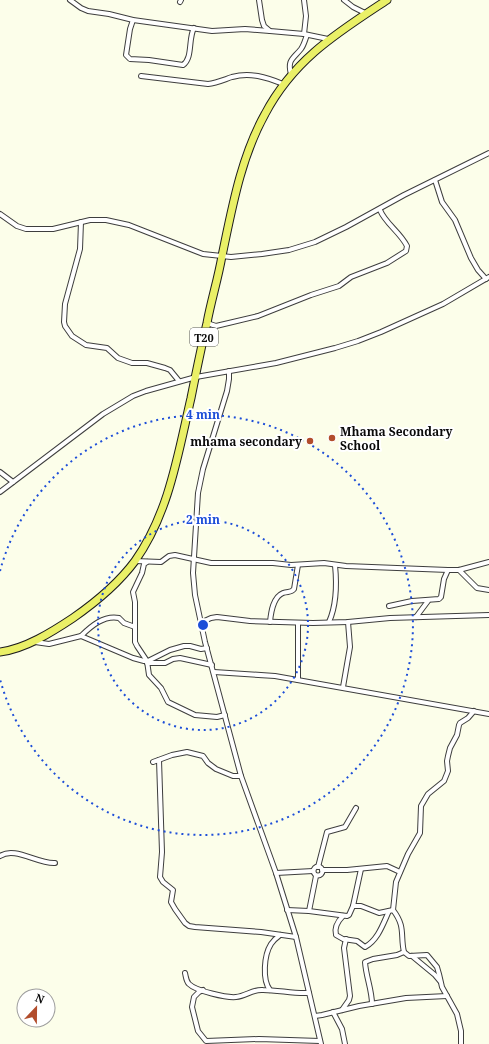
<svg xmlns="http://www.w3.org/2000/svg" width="489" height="1044" font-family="'Noto Serif',serif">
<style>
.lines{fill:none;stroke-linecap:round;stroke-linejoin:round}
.street-casing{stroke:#3e3e3e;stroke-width:6}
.primary-casing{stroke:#1c1c1c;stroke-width:9}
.street{stroke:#fff;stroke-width:4}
.primary{stroke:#eaf067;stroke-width:7}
.ring{fill:none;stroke:#1d4ed8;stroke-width:2;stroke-dasharray:2 4}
.poi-dot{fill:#b24d2c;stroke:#fff;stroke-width:1.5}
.labels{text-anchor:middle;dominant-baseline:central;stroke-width:4;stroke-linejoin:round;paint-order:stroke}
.shield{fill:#fff;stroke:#545454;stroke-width:1}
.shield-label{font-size:11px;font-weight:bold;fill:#0b0b0b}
.poi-label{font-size:12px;font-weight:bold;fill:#0b0b0b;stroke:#fff;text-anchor:start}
.centre{fill:#1d4ed8;stroke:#fff;stroke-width:2}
.ring-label{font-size:12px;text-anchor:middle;font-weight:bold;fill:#1d4ed8;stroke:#fff;stroke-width:4;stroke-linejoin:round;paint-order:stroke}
</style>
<rect width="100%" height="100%" fill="#fcfeea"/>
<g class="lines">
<defs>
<g id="street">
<polyline points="70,0 81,8 88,11 109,14 133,20 212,31 245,29 270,31"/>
<polyline points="259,0 262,20 264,26 270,31 304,34 328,39"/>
<polyline points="304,0 306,16 304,34"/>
<polyline points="344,0 353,7 367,14"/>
<polyline points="180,2 181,0"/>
<path d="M133 20 130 29 126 55 130 59 149 60 183 65C193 58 188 39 194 28"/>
<path d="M291 74C287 60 293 59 301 49 304 45 305 40 307 35"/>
<path d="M141 76 208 84C216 83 223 80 232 77 250 72 266 77 283 84"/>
<polyline points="435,180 442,202 455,220 471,258 478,270 486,279"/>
<polyline points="0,214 17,226 26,229 53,229 90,220 106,220 129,225 203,254 231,257 262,254 289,250 315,242 346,227 404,195 489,153"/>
<polyline points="81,222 80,249 65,304 64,322 65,326 72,336 86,345 107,348 118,358 132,363 147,363 165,368 170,370 179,381"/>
<path d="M207 323 216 326 258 316 311 295 339 286 351 277 387 263 406 251 407 246C400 232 385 223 380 210"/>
<polyline points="229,371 229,379 227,391 203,469 198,493 193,573 195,595 205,642 241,776 276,873 296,937 321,1044"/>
<polyline points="0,472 13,482"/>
<polyline points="0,492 103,414 133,396 146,391 196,377 276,363 335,348 358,341 381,332 443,304 489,277"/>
<polyline points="135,561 161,562 169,556 175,555 211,563 273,563 291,565 324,563 346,566 448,570 459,570 489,562"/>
<polyline points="147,562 144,564 142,573 133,592 135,602 135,642 137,646 147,661 149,675 161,688 168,702 195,715 217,717 225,715"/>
<polyline points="459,570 477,588 489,590"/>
<polyline points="389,606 412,601 439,599 441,597 444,579 448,570"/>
<polyline points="416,617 428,601"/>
<path d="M270 622C271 612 273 597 283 593 288 591 291 593 294 589L298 565"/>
<path d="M329 622C337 604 337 585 335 565"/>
<polyline points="200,623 211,618 217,617 250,621 313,623 348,622 390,618 489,615"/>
<polyline points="298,623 298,680"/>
<path d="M81 636C91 626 104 615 119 618L124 623 135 627"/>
<polyline points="35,642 49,644 81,636 133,658 144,661 148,661 170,650 184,646 190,646 201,649 207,648"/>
<polyline points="147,663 165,663 173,659 180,658 212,665"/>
<polyline points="214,672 275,676 489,714"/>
<polyline points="343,687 350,647 348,622"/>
<polyline points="159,760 162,852 160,877 163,882 173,890 171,902 175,909 185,923 189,926 195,927 261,932 296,937"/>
<polyline points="153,762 172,755 187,752 203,756 208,763 216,769 233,776 241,776"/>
<path d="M0 856C15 846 37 864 55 863"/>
<circle cx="318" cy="871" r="4.5"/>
<polyline points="318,867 327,832 345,827 356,808"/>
<polyline points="322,870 347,870 387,866 400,872"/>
<polyline points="276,873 313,871"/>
<polyline points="353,906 361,869"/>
<path d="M287 910 309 911 347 916 349 915 353 906H361L379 913 393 910C406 927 400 935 404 952L409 956 427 955 437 967 439 974 442 987 457 1014 461 1031V1044"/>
<polyline points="393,910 396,882 408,854 420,833 421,806 428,794 444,781 448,771 447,761 448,756 450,748 457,735 459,725 460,723 468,718 474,711"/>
<polyline points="309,911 316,876"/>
<path d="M343 916C338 921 334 928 336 935L343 939 357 941 365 947C378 940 383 924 389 911"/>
<polyline points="412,956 435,975 440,981"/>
<path d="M185 973C186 977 186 981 189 984 196 991 227 998 236 997 246 996 253 989 263 990 279 990 293 994 309 993"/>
<polyline points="203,990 199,992 194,997 192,1007 198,1031 206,1041 259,1039 320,1041"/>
<path d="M270 990C262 980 264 955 271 944 273 941 276 938 280 935"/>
<path d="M372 1004C372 990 366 977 365 962L373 959 397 955 404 952"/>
<polyline points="342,1010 349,1000 350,996 344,948 346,939"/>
<polyline points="333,1012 342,1029 345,1044"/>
<polyline points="315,1016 322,1015 359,1006 406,998 447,996"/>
</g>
<path id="primary" d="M0 652C25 649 52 632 73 618 96 602 118 584 135 561 169 513 178 454 191 398 196 373 201 348 207 323 211 301 218 279 222 256 232 208 241 157 265 114 294 59 337 33 387 0"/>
</defs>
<!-- street casing -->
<use href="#street" class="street-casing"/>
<!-- primary casing -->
<use href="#primary" class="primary-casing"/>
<!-- street -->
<use href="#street" class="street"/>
<!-- primary -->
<use href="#primary" class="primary"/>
</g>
<!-- distance rings -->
<g class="ring">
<circle cx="203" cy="625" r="105"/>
<path d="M0 571A210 210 0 1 1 0 679"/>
</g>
<!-- markers -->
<g class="poi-dot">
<circle cx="332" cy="438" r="4"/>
<circle cx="310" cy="441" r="4"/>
</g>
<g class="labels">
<!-- shield labels -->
<rect class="shield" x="190" y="328" width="28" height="18" rx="3"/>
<g class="shield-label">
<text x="204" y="337">T20</text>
</g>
<!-- poi labels -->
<g class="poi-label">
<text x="340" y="431">Mhama Secondary<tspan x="340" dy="14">School</tspan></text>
<text x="302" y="441" text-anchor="end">mhama secondary</text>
</g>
</g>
<circle cx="203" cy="625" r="6" class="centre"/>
<g class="ring-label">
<text x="203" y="419">4 min</text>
<text x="203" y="524">2 min</text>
</g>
<!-- north arrow -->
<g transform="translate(36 1008) rotate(22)"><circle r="19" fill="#ffffff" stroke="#9d9d9d"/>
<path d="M0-3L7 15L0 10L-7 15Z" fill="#b24d2c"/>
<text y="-6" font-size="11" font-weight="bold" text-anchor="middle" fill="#0b0b0b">N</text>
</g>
</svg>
